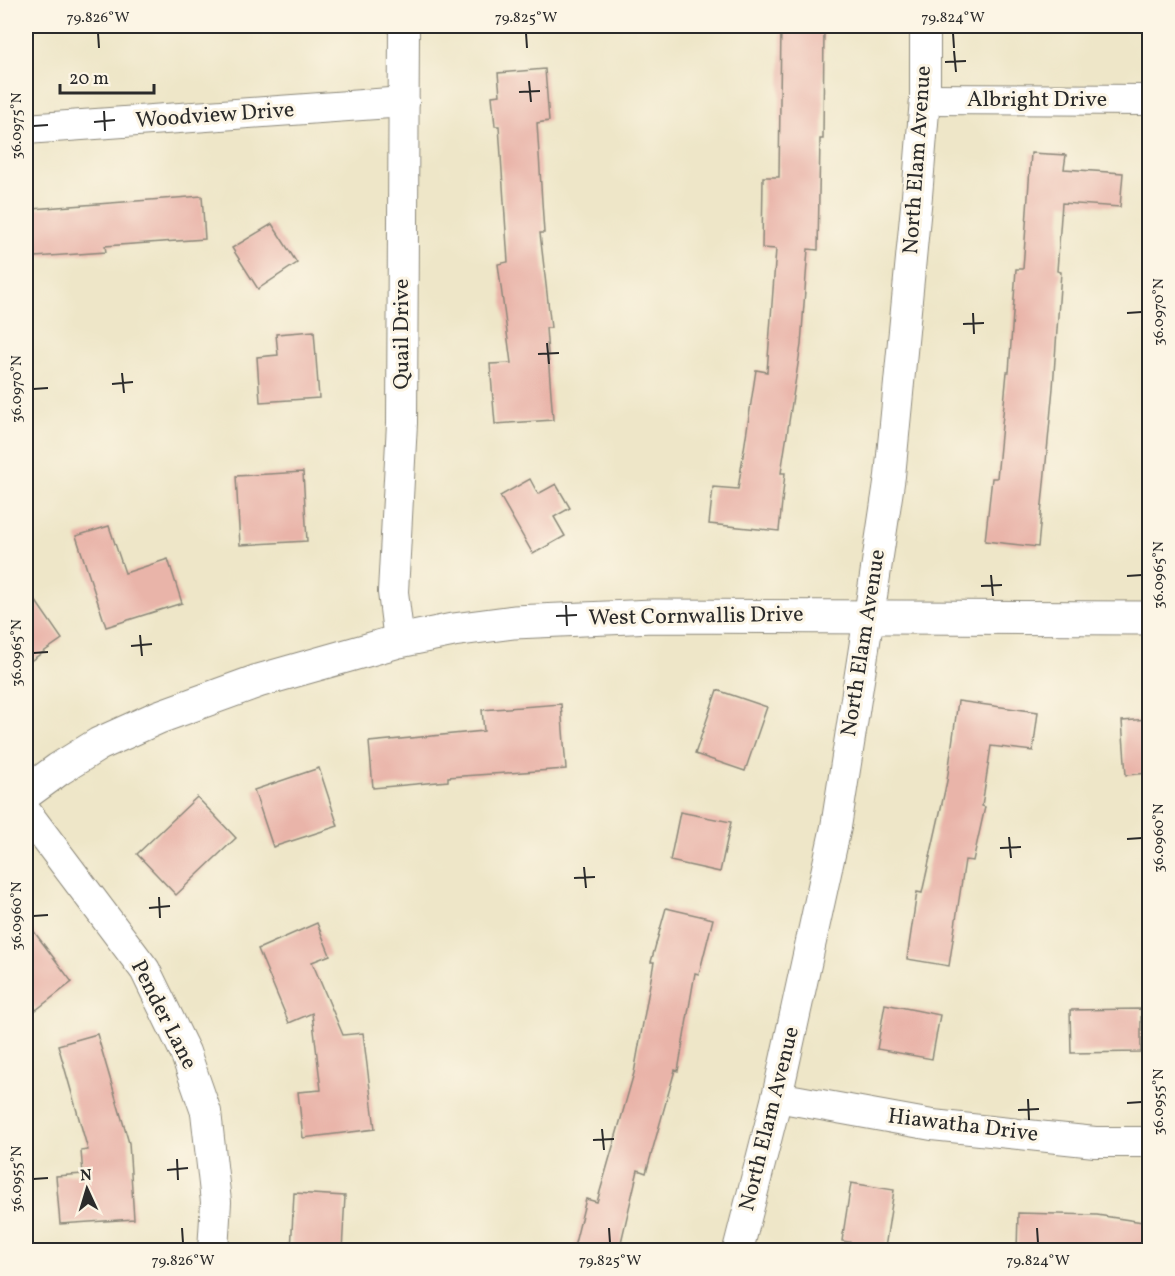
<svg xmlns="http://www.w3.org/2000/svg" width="1175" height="1276" font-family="Vollkorn,serif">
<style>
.building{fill:#e9b4a9}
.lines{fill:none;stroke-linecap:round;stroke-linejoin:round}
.minor-casing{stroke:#8c887a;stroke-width:32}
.tertiary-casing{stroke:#8c887a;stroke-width:35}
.minor{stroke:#fff;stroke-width:30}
.tertiary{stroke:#fff;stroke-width:33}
.ticks{fill:none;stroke:#2b2b2b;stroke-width:2}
.labels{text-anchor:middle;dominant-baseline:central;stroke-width:6;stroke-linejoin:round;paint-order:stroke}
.street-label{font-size:22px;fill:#2b2b2b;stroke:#fcf5e5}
.neatline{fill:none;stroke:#2b2b2b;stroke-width:2}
.ticks-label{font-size:15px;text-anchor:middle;fill:#2b2b2b}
</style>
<rect width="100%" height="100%" fill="#fcf5e5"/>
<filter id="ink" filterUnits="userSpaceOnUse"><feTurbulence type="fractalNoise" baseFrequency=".0167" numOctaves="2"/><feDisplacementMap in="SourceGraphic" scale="12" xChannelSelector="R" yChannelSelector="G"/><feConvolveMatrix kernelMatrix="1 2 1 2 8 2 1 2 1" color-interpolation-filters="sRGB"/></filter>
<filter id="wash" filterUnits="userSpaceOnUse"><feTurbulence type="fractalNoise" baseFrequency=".008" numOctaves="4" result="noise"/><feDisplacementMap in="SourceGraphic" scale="24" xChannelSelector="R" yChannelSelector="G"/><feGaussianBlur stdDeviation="1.35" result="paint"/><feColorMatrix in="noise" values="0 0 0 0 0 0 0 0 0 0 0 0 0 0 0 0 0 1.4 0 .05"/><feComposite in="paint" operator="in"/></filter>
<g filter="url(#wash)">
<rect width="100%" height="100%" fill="#eee6c8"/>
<g id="blocks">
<!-- building -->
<g class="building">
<polygon points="781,26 824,26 823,139 820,139 818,250 808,249 801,345 781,473 785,473 779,531 709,524 713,487 738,489 756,370 767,372 776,249 762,248 763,177 779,177"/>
<polygon points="545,69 549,121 537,123 544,233 540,233 551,328 546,328 553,420 495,424 490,364 511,363 498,264 508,262 499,126 495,126 492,96 500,95 498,73"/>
<polygon points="1031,153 1066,155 1064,169 1123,173 1120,207 1062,203 1057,271 1061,272 1053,388 1038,547 985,541 992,478 997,478 1007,372 1009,372 1016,269 1023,269"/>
<polygon points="202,196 205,239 105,246 106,252 35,257 32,209"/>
<polygon points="272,224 297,263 258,289 232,248"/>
<polygon points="314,331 319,398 260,402 257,357 278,355 276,334"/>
<polygon points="303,472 307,541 240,545 236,476"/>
<polygon points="530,479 538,494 556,484 570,508 554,517 565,536 533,554 500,496"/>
<polygon points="109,526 125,573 168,559 182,603 106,627 76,536"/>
<polygon points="26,587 62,639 26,664"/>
<polygon points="717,690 767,707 745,771 695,754"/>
<polygon points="958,701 1038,712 1033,751 991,746 982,806 985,807 973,861 965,860 949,966 907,959 917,892 922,893 947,781"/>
<polygon points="561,704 566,769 448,777 448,781 373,788 369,742 484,731 482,710"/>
<polygon points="1149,719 1149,773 1126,775 1122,721"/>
<polygon points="319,768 338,826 273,847 254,790"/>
<polygon points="197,797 236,838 176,895 137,854"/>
<polygon points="680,812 731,822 720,872 670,861"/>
<polygon points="666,908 713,919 699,974 695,973 678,1071 675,1070 646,1173 638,1170 619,1251 573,1251 586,1199 597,1202 634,1073 654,962 651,962"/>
<polygon points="26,921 72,982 36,1010 26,997"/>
<polygon points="317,923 330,955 312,962 343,1035 363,1033 375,1129 303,1138 298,1092 321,1090 312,1013 289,1023 258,949"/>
<polygon points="885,1004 940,1015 932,1059 877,1049"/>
<polygon points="1141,1009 1141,1052 1071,1053 1070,1010"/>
<polygon points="97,1034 129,1143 134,1219 60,1224 56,1176 83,1174 81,1151 88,1150 58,1045"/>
<polygon points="851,1183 894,1190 885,1248 842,1241"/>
<polygon points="294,1193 345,1196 342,1251 291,1251"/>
<polygon points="1018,1213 1097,1215 1149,1223 1149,1251 1017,1251"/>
</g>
</g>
</g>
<g filter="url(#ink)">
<use href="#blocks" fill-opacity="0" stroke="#8c887a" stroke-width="1.5"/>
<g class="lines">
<defs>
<g id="minor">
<polyline points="925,99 1150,100"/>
<polyline points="26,129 404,102"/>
<polyline points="399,641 393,592 402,423 404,26"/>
<polyline points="26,812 145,970 185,1052 206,1112 216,1202 213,1250"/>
<polyline points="777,1097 932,1125 1095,1142 1150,1142"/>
<polyline points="738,1250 777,1097 836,827 869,616 890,476 917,196 925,99 925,26"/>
</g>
<polyline id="tertiary" points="26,793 59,769 99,744 159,717 258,681 399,641 453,630 514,622 653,616 1150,618"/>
</defs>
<!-- minor casing -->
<use href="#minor" class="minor-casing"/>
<!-- tertiary casing -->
<use href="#tertiary" class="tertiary-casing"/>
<!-- minor -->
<use href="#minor" class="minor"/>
<!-- tertiary -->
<use href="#tertiary" class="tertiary"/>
</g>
</g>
<!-- ticks -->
<path class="ticks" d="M98 33 99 48M526 33 527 48M953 33 954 48M954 51 956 72M945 62 966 61M529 81 531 102M519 92 540 91M104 111 105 131M94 122 115 120M33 126 48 125M973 313 974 334M1127 313 1142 312M963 324 984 323M547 343 549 364M538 354 559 353M122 373 124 393M112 384 133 382M33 389 48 388M991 575 993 596M1127 576 1142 575M981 586 1002 585M566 605 567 626M556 616 577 615M140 635 142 656M131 646 152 644M33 653 48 652M1009 837 1011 858M1127 839 1142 838M1000 848 1021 847M584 867 586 888M574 878 595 877M159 897 160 918M149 908 170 906M33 916 48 915M1028 1099 1029 1120M1127 1103 1142 1102M1018 1110 1039 1109M602 1129 604 1150M593 1140 614 1139M177 1159 178 1180M167 1170 188 1168M33 1179 48 1178M182 1228 183 1243M609 1228 610 1243M1037 1228 1038 1243"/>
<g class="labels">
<!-- street labels -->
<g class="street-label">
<text x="1037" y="100">Albright Drive</text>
<text transform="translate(215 116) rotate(-4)">Woodview Drive</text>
<text transform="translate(918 160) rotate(-86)">North Elam Avenue</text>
<text transform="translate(402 334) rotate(-90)">Quail Drive</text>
<text transform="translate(696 617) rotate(-1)">West Cornwallis Drive</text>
<text transform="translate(864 643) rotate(-81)">North Elam Avenue</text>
<text transform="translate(163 1015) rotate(63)">Pender Lane</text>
<text transform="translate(770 1119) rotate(-76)">North Elam Avenue</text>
<text transform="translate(963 1126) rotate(7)">Hiawatha Drive</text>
</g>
</g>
<!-- margin -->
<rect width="1175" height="1276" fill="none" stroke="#fcf5e5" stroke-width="66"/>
<!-- north arrow -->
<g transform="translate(87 1189) rotate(356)" stroke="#fcf5e5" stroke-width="4.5" paint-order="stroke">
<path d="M0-4.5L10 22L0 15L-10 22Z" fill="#2b2b2b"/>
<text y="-9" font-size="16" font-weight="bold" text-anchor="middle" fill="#2b2b2b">N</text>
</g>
<!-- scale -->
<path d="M60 84v9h94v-9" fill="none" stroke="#2b2b2b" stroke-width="3"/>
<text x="69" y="84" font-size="18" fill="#2b2b2b" stroke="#fcf5e5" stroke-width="4.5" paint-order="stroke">20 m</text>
<rect x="33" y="33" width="1109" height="1210" class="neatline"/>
<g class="ticks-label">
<text x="98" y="22">79.826°W</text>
<text x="526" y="22">79.825°W</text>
<text x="953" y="22">79.824°W</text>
<text transform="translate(16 126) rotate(-90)" y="5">36.0975°N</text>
<text transform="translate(1158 312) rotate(-90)" y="5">36.0970°N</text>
<text transform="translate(16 389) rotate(-90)" y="5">36.0970°N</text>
<text transform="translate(1158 575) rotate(-90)" y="5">36.0965°N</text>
<text transform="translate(16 653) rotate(-90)" y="5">36.0965°N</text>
<text transform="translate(1158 838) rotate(-90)" y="5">36.0960°N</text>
<text transform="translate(16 916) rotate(-90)" y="5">36.0960°N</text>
<text transform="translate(1158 1102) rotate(-90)" y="5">36.0955°N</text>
<text transform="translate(16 1179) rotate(-90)" y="5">36.0955°N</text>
<text x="183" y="1265">79.826°W</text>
<text x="610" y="1265">79.825°W</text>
<text x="1038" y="1265">79.824°W</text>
</g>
</svg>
